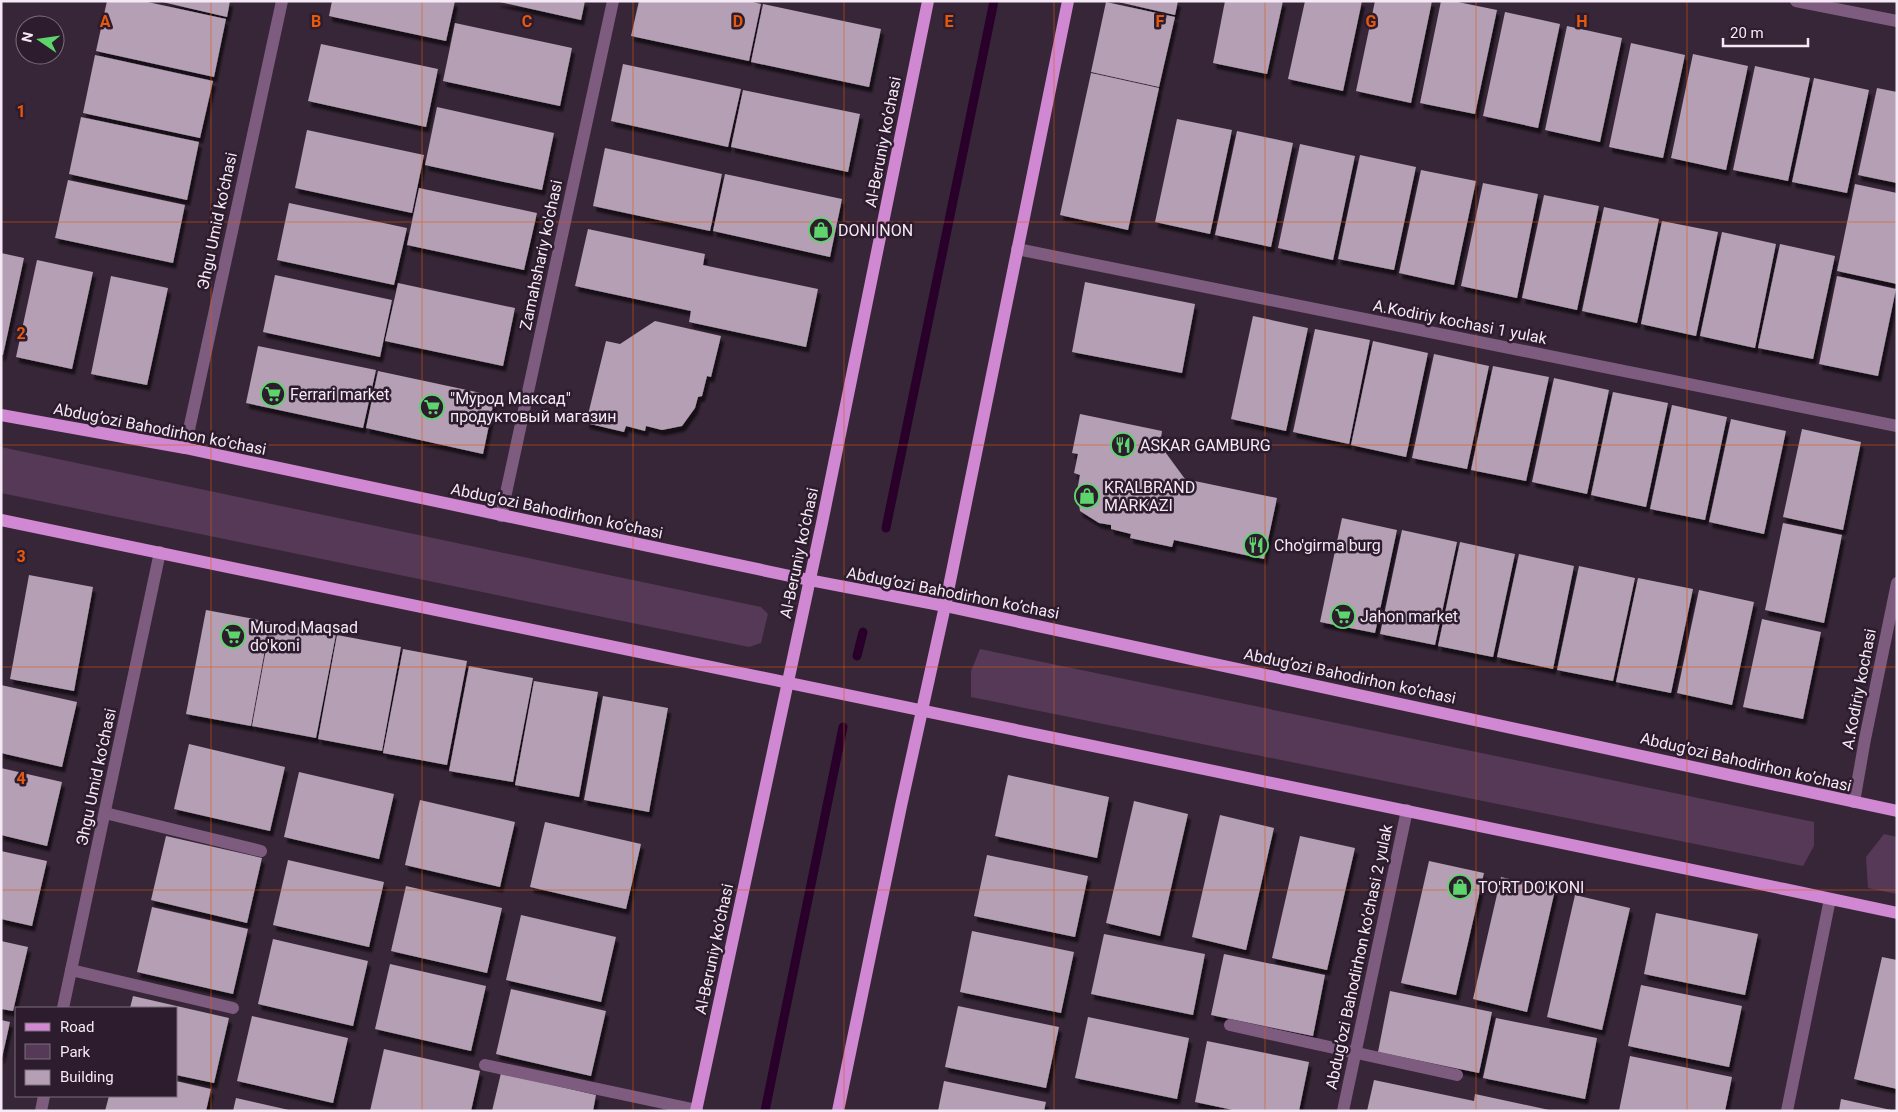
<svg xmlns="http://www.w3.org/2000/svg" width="1898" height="1112" font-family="Roboto,sans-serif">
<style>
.green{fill:#553956}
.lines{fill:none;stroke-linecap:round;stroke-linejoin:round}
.stream{stroke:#28002a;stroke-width:9}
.building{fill:#b49fb4;filter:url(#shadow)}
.minor{stroke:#7e5c7f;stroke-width:12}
.major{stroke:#d088d2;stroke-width:12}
.grid{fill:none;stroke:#e8590c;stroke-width:1;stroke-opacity:0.55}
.labels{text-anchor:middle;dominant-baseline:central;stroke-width:5;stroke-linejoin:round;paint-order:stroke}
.street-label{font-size:16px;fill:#f5e9f5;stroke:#2c1c2d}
.poi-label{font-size:16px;fill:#f5e9f5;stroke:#2c1c2d;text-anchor:start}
.grid-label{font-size:16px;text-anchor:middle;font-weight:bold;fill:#e8590c;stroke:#2c1c2d;stroke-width:5;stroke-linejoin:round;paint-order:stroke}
</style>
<defs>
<filter id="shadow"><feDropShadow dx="3" dy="5.5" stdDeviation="1" flood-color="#0009"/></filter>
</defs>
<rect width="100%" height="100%" fill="#372637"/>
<!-- green -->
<g class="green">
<polygon points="1,447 761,607 768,614 761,643 749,647 1,493"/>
<polygon points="980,649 1814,822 1814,846 1803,866 971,697 971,671"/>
<polygon points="1884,834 1897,837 1897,894 1868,888 1866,857"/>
</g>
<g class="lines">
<!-- stream -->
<g class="stream">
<polyline points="886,528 994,1"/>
<polyline points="857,656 863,632"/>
<polyline points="765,1111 843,727"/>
</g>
</g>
<!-- building -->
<g class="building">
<polygon points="107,1 143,1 226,19 214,77 96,51"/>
<polygon points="158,1 230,1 227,17"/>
<polygon points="332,1 455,1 446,41 329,16"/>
<polygon points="495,1 585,1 581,20"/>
<polygon points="639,1 749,1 761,4 749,61 631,36"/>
<polygon points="1114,1 1178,1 1175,15"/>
<polygon points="1225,1 1283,1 1267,74 1213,63"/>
<polygon points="1305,1 1362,1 1343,91 1288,79"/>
<polygon points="1375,1 1432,1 1411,103 1356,91"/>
<polygon points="1441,1 1453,1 1497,10 1475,114 1420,103"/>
<polygon points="1106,2 1175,17 1159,87 1091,72"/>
<polygon points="763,4 881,29 869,87 751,62"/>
<polygon points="1505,12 1560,24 1538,128 1483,116"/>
<polygon points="455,23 572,48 560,106 443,81"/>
<polygon points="1567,26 1622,38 1600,142 1545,130"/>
<polygon points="1631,43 1685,55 1663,158 1609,147"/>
<polygon points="321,44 438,69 426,127 308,101"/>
<polygon points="1693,54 1748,66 1726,170 1671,158"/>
<polygon points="95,55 213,81 200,138 83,113"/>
<polygon points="623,64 741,89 728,147 611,121"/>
<polygon points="1755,66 1810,78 1788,181 1733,170"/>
<polygon points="1091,73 1159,88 1128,230 1060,215"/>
<polygon points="1814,78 1869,90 1847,193 1792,182"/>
<polygon points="1877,88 1897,92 1897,183 1858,175"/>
<polygon points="743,90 860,114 848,172 731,147"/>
<polygon points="437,107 554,133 542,190 425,165"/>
<polygon points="81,117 199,142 187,200 69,174"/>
<polygon points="1177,119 1232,130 1210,234 1155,222"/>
<polygon points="307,130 424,155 412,213 295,188"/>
<polygon points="1237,131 1293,143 1271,247 1215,235"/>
<polygon points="1300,144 1355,156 1333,260 1278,248"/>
<polygon points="605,148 722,174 710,231 593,206"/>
<polygon points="1360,155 1416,167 1394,270 1338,259"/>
<polygon points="1421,170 1476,181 1454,285 1399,273"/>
<polygon points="725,174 842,199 830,257 713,231"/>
<polygon points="68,180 185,205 173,263 55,238"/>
<polygon points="1483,183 1538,194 1517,298 1461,286"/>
<polygon points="1855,184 1897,193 1897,284 1837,271"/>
<polygon points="419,188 537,213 524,270 407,245"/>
<polygon points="1544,195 1599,206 1577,310 1522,298"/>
<polygon points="289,203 407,228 394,285 277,260"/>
<polygon points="1604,207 1659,219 1637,323 1582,311"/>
<polygon points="1662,221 1718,232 1696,336 1641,324"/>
<polygon points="588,229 705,254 703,265 818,289 806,347 689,322 691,311 575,286"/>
<polygon points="1722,232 1776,244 1755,348 1700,336"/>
<polygon points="1780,244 1835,256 1813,359 1758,348"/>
<polygon points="1,253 24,258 3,355 1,355"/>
<polygon points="37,260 93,272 72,369 16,357"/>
<polygon points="275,275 392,300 380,357 263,332"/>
<polygon points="111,276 168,288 147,385 91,374"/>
<polygon points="1837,276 1896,289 1878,376 1819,364"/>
<polygon points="1085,282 1195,304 1182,373 1072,352"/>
<polygon points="398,283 515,308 503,366 385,341"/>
<polygon points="1253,316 1308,328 1286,431 1231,419"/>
<polygon points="655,321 721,336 711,377 707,376 702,396 698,397 695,408 682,426 662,430 646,426 645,431 626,426 624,432 586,423 606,341 620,344"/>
<polygon points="1315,329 1370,340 1349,444 1293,432"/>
<polygon points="1373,341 1428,353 1406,457 1351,445"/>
<polygon points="258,346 376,370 363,428 246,403"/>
<polygon points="1434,354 1489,366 1467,469 1412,458"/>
<polygon points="1493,366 1549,377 1526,481 1471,470"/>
<polygon points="378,371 495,396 483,454 366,428"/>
<polygon points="1554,378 1609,390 1587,494 1532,482"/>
<polygon points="1613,392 1668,403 1646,507 1591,495"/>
<polygon points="1672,405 1727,417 1705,520 1650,509"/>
<polygon points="1080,414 1162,431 1160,445 1185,479 1277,498 1264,559 1174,540 1172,547 1130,538 1131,534 1111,529 1111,525 1099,523 1080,511 1077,491 1080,475 1074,473 1078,454 1072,453"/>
<polygon points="1731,419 1786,431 1764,534 1709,522"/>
<polygon points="1802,429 1861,442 1843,530 1783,517"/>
<polygon points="1342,518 1397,530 1375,633 1320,622"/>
<polygon points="1783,523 1842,535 1824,623 1765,610"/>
<polygon points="1402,530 1457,542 1435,645 1380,634"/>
<polygon points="1460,542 1515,554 1493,657 1438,646"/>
<polygon points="1519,554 1574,566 1553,669 1497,657"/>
<polygon points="1579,566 1635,578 1613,681 1557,670"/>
<polygon points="29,575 93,587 74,691 10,679"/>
<polygon points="1638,578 1693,589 1671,693 1616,682"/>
<polygon points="1699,590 1754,602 1732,705 1677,693"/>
<polygon points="206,610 270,622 251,726 186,714"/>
<polygon points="1762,619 1821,632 1803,719 1743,707"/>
<polygon points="271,622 336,634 316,738 252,726"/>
<polygon points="337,635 401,647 382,751 318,739"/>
<polygon points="403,649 467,661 447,765 383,753"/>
<polygon points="469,666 533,678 513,782 449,771"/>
<polygon points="534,681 598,692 579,797 515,785"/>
<polygon points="1,685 77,702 62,767 1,753"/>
<polygon points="603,696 668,708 649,812 584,800"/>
<polygon points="189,744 285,767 270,831 174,809"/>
<polygon points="1,768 62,782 47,846 1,835"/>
<polygon points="299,772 394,794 379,859 284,837"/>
<polygon points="1008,775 1109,797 1097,858 995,836"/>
<polygon points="420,800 515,822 500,887 405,865"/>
<polygon points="1134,801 1188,814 1160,936 1106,923"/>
<polygon points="1220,815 1274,828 1246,950 1192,937"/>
<polygon points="545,822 641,844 626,909 530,887"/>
<polygon points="166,836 262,858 247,923 151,900"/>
<polygon points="1300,836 1355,848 1327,970 1272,958"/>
<polygon points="1,851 47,861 32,926 1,919"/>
<polygon points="987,855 1088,876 1075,937 974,916"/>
<polygon points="288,860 384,882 369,947 273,925"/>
<polygon points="1429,861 1484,873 1456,995 1401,983"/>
<polygon points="1501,877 1555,890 1527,1012 1473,999"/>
<polygon points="406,886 502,908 487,973 391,951"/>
<polygon points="1575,895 1630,908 1602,1030 1547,1017"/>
<polygon points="152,907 248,929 233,994 137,972"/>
<polygon points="1656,913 1758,934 1745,995 1644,974"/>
<polygon points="521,915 616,937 601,1002 506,980"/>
<polygon points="972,931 1074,952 1061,1013 960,992"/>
<polygon points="1104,934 1205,954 1193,1015 1091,994"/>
<polygon points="273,939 368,961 353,1026 258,1004"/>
<polygon points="1,941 28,947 13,1011 1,1009"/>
<polygon points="1224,954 1325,975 1313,1036 1211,1015"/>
<polygon points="1882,957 1897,960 1897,1089 1854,1079"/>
<polygon points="390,964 486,986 471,1051 375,1029"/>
<polygon points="1641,985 1742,1006 1729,1067 1628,1046"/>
<polygon points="511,989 606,1011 591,1076 496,1054"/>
<polygon points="1390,991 1492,1012 1479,1073 1378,1052"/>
<polygon points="133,996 229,1018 214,1083 176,1075 176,1008 130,1008"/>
<polygon points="958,1006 1059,1027 1046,1088 945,1067"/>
<polygon points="252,1016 348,1038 333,1103 237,1081"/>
<polygon points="1088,1017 1189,1038 1177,1099 1075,1078"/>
<polygon points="1496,1018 1597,1038 1585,1099 1483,1078"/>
<polygon points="1,1020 10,1022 2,1058 1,1058"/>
<polygon points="1207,1041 1309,1062 1299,1111 1238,1111 1195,1102"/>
<polygon points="384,1049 480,1071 471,1111 370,1111"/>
<polygon points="1630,1056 1732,1077 1725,1111 1619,1111"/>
<polygon points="501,1073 596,1095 593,1111 492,1111"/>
<polygon points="1374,1080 1474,1101 1475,1094 1554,1111 1367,1111"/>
<polygon points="176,1081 211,1089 206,1111 105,1111 109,1096 176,1096"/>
<polygon points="944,1081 1046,1102 1044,1111 938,1111"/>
<polygon points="236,1098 289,1110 289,1111 233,1111"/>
<polygon points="1841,1099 1891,1110 1891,1111 1839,1111"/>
</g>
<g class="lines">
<!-- minor -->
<g class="minor">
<polyline points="1796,1 1897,21"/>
<polyline points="1017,249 1897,426"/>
<polyline points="185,448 282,1"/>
<polyline points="501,516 613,1"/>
<polyline points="1854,802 1865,739 1897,583"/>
<polyline points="105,813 261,851"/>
<polyline points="71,970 233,1008"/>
<polyline points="63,1008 160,552"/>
<polyline points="1230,1025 1457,1075"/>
<polyline points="485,1065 697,1110"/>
<polyline points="41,1111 44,1096"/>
<polyline points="1343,1111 1407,810"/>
<polyline points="1787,1111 1830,899"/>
</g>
<!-- major -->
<g class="major">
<polyline points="1,415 185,448 809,580 945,606 1897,811"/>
<polyline points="1,520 1784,889 1897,913"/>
<polyline points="696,1111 822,523 928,1"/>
<polyline points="838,1111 901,806 945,606 1068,1"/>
</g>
</g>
<!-- grid -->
<path class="grid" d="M211 1V1111M422 1V1111M633 1V1111M844 1V1111M1054 1V1111M1265 1V1111M1476 1V1111M1687 1V1111M1 222H1897M1 445H1897M1 667H1897M1 890H1897"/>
<!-- icons -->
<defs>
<symbol id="shop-ring" viewBox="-11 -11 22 22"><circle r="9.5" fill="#2c1c2d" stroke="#5ed56c" stroke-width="1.5"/><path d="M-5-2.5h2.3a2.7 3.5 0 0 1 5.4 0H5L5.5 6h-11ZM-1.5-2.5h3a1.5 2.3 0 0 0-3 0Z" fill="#5ed56c"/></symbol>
<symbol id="supermarket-ring" viewBox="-11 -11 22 22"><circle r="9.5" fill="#2c1c2d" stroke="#5ed56c" stroke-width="1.5"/><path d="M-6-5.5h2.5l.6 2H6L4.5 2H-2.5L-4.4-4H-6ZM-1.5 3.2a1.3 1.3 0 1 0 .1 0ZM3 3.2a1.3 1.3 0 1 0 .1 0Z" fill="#5ed56c"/></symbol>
<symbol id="restaurant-ring" viewBox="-11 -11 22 22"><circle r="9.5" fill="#2c1c2d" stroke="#5ed56c" stroke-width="1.5"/><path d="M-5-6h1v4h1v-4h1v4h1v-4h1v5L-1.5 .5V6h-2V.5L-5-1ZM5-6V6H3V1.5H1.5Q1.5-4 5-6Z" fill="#5ed56c"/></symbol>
</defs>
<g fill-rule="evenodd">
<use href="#shop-ring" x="807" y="216" width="28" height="28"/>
<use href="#supermarket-ring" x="259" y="380" width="28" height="28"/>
<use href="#supermarket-ring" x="418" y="393" width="28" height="28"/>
<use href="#restaurant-ring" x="1109" y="431" width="28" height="28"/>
<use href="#shop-ring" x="1073" y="482" width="28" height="28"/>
<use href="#restaurant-ring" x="1242" y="531" width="28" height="28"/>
<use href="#supermarket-ring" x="1329" y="602" width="28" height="28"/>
<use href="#supermarket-ring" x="219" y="622" width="28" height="28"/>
<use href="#shop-ring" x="1446" y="873" width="28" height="28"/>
</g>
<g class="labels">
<!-- street labels -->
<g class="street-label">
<text transform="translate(883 142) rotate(-79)">Al-Beruniy ko’chasi</text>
<text transform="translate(217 221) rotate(-78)">Эhgu Umid ko’chasi</text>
<text transform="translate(541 255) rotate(-78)">Zamahshariy ko'chasi</text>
<text transform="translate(1460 322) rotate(11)">A.Kodiriy kochasi 1 yulak</text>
<text transform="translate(160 429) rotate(11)">Abdug’ozi Bahodirhon ko’chasi</text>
<text transform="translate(557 511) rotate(12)">Abdug’ozi Bahodirhon ko’chasi</text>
<text transform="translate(799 553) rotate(-78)">Al-Beruniy ko’chasi</text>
<text transform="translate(953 593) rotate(11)">Abdug’ozi Bahodirhon ko’chasi</text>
<text transform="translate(1350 676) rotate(12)">Abdug’ozi Bahodirhon ko’chasi</text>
<text transform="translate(1859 689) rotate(-79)">A.Kodiriy kochasi</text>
<text transform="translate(1746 762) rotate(13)">Abdug’ozi Bahodirhon ko’chasi</text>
<text transform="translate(96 777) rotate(-78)">Эhgu Umid ko’chasi</text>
<text transform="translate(714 949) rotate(-78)">Al-Beruniy ko’chasi</text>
<text transform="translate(1359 957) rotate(-78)">Abdug’ozi Bahodirhon ko’chasi 2 yulak</text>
</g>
<!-- poi labels -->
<g class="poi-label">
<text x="838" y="230">DONI NON</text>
<text x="290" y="394">Ferrari market</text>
<text x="450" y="398">"Мурод Максад"<tspan x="450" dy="18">продуктовый магазин</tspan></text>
<text x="1140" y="445">ASKAR GAMBURG</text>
<text x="1104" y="487">KRALBRAND<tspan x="1104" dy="18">MARKAZI</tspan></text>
<text x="1274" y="545">Cho'girma burg</text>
<text x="1360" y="616">Jahon market</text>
<text x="250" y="627">Murod Maqsad<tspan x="250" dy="18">do'koni</tspan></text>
<text x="1478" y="887">TO'RT DO'KONI</text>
</g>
</g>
<g class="grid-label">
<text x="105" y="27">A</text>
<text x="316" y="27">B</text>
<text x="527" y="27">C</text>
<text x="738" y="27">D</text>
<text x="949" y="27">E</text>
<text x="1160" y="27">F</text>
<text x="1371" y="27">G</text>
<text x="1582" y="27">H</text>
<text x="21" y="117">1</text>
<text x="21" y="339">2</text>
<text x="21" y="562">3</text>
<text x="21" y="784">4</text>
</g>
<!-- border -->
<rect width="1898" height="1112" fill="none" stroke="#f5e9f5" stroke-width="5"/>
<!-- legend -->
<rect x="15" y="1007" width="162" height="90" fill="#2c1c2d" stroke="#7c6e7d"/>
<rect x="25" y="1023" width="25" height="8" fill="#d088d2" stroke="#7c6e7d"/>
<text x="60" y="1032" font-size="15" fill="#f5e9f5">Road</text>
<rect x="25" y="1044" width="25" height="15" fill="#553956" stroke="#7c6e7d"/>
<text x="60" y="1057" font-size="15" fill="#f5e9f5">Park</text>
<rect x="25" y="1070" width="25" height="15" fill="#b49fb4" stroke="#7c6e7d"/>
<text x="60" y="1082" font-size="15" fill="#f5e9f5">Building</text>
<!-- north arrow -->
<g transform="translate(40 40) rotate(283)"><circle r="24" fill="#2c1c2d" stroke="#7c6e7d"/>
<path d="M0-4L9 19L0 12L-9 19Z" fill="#5ed56c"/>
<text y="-8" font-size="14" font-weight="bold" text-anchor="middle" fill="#f5e9f5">N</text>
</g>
<!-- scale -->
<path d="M1723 38v8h85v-8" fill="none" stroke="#f5e9f5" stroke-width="2.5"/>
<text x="1730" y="38" font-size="15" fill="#f5e9f5" stroke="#2c1c2d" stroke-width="4" paint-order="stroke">20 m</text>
</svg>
